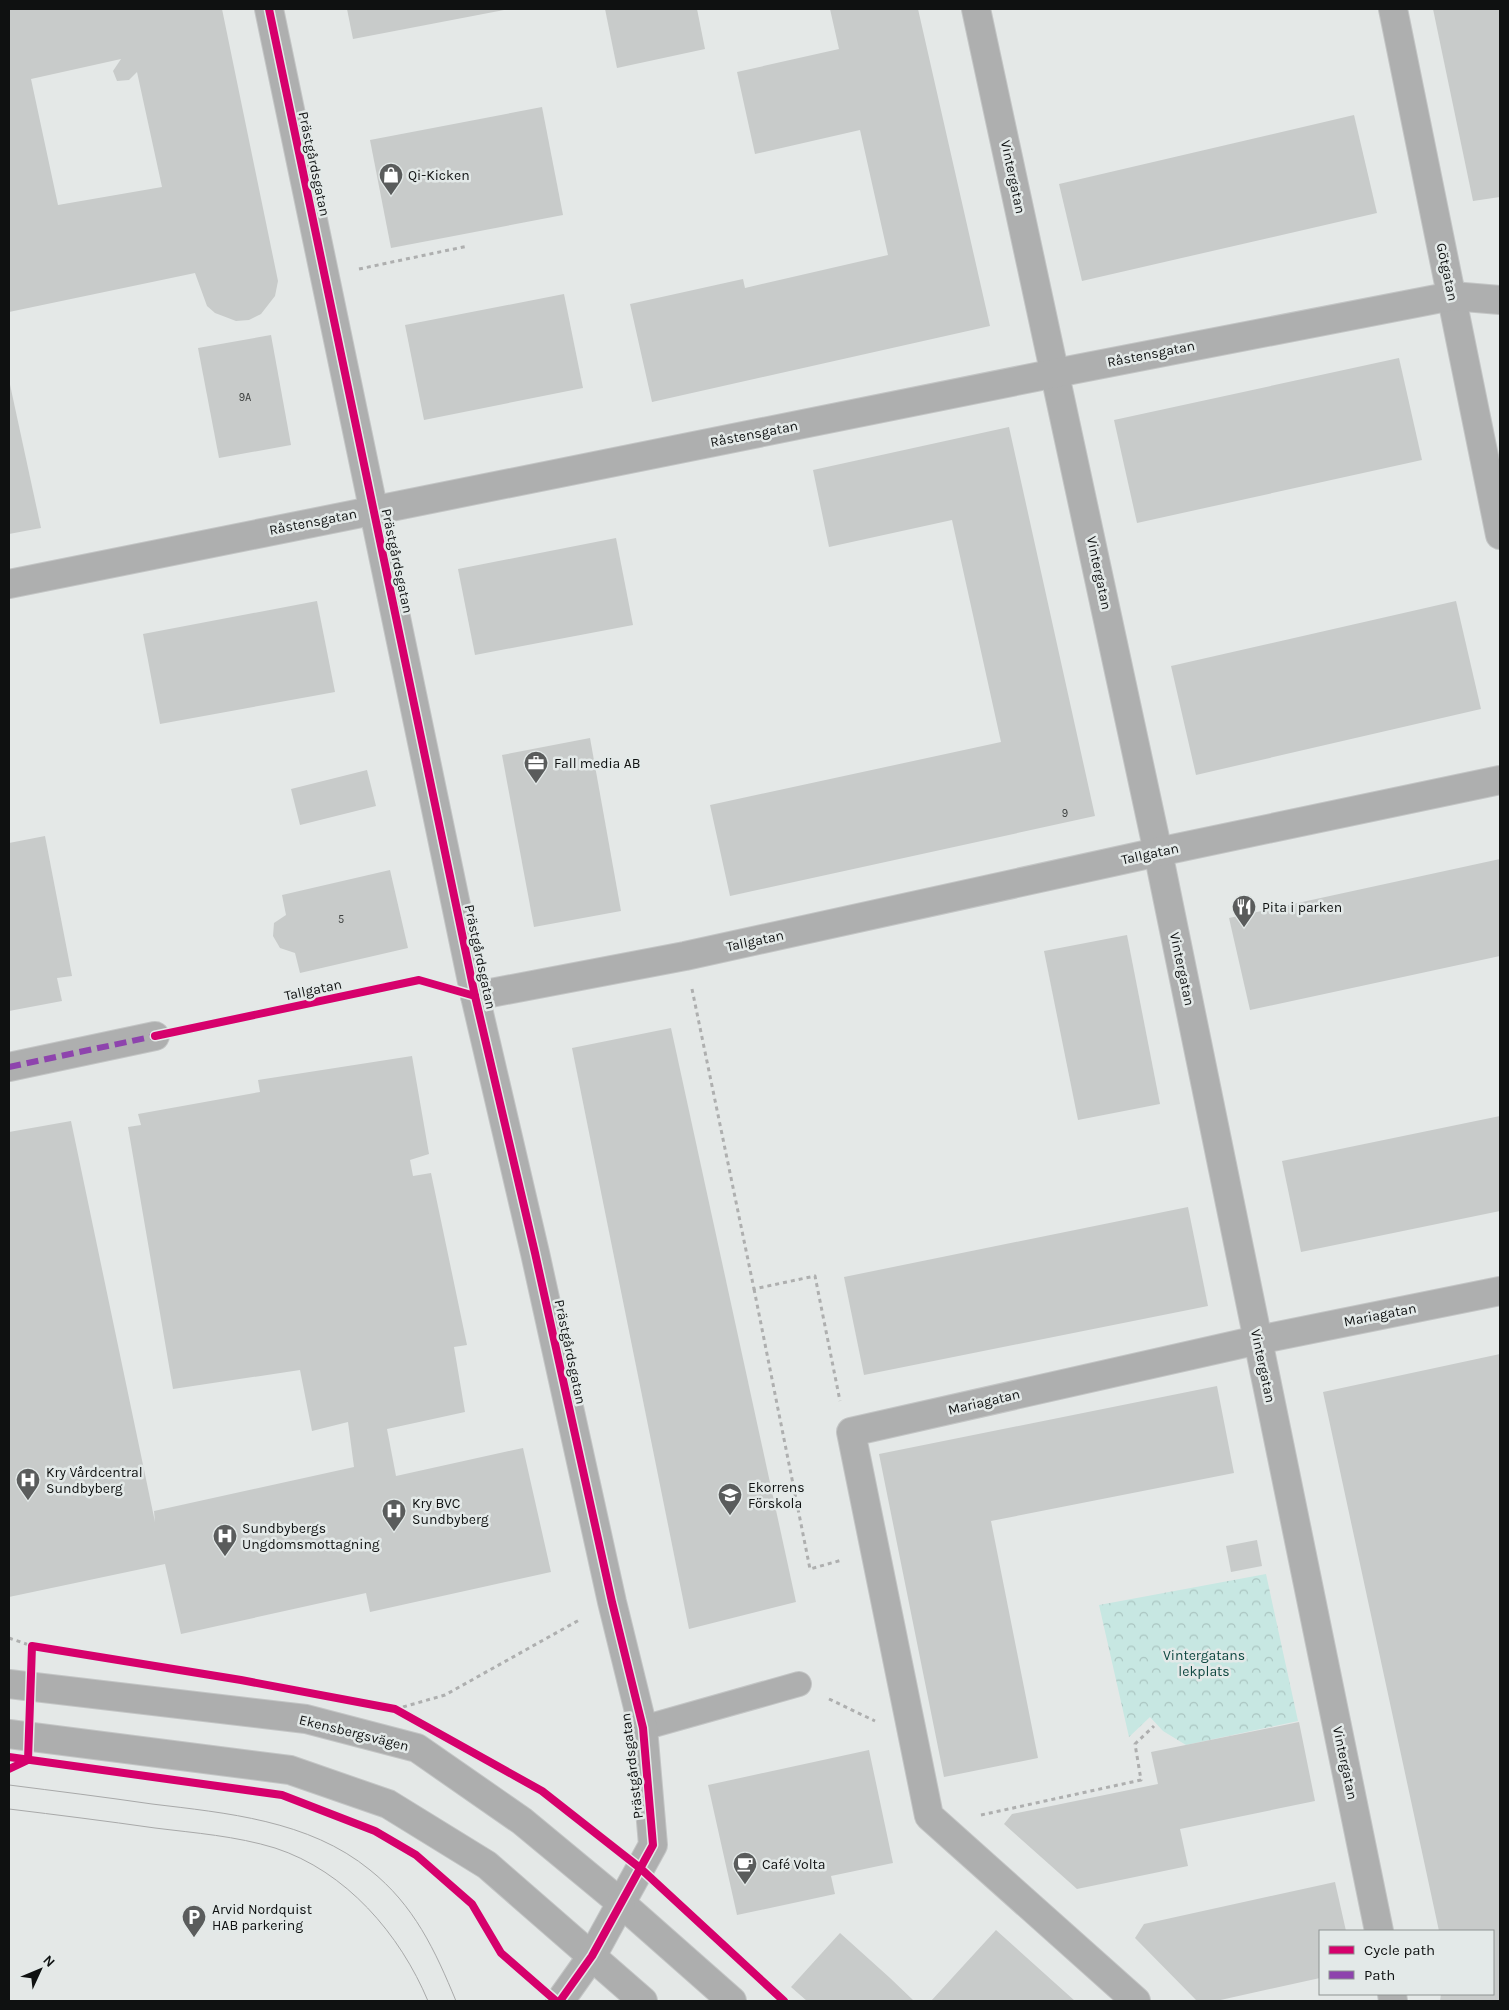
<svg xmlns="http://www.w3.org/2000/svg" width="1509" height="2010" font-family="Karla,sans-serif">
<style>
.park{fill:url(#park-crowns)}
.building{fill:#c8cbca;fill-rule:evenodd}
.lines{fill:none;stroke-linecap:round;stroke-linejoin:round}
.lane-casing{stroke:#c3c5c5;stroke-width:26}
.street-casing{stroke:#c3c5c5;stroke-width:30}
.secondary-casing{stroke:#c3c5c5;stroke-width:30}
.path{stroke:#aeafaf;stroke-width:3;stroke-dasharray:4 4;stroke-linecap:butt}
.lane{stroke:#aeafaf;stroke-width:24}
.street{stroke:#aeafaf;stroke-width:28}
.secondary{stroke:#adaeae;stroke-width:28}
.tram{stroke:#a8a9a9;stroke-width:1}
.quiet{stroke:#8e44ad;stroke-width:6;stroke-dasharray:12 6;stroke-linecap:butt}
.cycleway-casing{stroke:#e3e9e8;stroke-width:11}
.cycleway{stroke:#d6006c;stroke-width:8}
.labels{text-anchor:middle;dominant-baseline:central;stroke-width:5;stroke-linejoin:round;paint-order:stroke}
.number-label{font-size:11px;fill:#3d403f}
.street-label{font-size:14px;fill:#0f1111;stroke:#e3e9e8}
.poi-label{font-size:14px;fill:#0f1111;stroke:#e3e9e8;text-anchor:start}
.park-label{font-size:14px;fill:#0f4841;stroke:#e3e9e8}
</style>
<defs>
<pattern id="park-crowns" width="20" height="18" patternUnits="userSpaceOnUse" patternTransform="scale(1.25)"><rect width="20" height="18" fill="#c7e7e2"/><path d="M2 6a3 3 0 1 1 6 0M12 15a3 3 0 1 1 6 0" fill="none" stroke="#aac5c1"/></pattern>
</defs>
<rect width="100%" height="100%" fill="#e4e8e7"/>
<!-- park -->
<polygon class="park" points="1266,1574 1298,1721 1186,1745 1163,1731 1150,1717 1129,1737 1099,1605"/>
<!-- building -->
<g class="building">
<path d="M9 9H222L278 281 275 296 261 314 249 320 236 321 215 313 207 306 195 273 9 312ZM121 59 113 71 117 81 129 80 137 72 162 187 58 205 31 79Z"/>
<polygon points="347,9 504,9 504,10 353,39"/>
<polygon points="605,9 697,9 705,49 617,68"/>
<polygon points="830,9 918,9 990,326 652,402 630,304 743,279 745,288 888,255 860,130 755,154 737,72 839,49"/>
<polygon points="1433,9 1500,9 1500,197 1473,201"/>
<polygon points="542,107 563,215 391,248 370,140"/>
<polygon points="1354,115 1377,213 1082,281 1059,184"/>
<polygon points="564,294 583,388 424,420 405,325"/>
<polygon points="271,335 291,445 219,458 198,348"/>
<polygon points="1399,358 1422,460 1137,523 1114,420"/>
<polygon points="9,380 41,528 9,534"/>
<polygon points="1009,427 1095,816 730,896 710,805 1001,742 952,520 829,547 813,470"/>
<polygon points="616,538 633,625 475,655 458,569"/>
<polygon points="317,601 335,692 160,724 143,634"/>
<polygon points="1456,601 1481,709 1196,775 1171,666"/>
<polygon points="590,738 621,911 534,927 502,755"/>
<polygon points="367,770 376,806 300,825 291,789"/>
<polygon points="45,836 72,976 57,978 62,1001 9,1011 9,843"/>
<polygon points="1500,859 1500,956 1250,1010 1229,918"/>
<polygon points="390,870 408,948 300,973 295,953 280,948 273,936 274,923 286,915 282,895"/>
<polygon points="1127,935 1160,1104 1078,1120 1044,951"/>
<polygon points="671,1028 796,1602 689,1629 572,1048"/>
<polygon points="412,1056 429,1154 410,1160 413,1176 431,1173 467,1345 454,1347 465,1412 387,1429 396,1476 523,1448 551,1572 370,1612 366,1593 181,1634 165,1564 9,1597 9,1132 71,1121 155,1522 154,1511 354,1467 348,1422 312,1431 300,1370 173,1389 128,1127 141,1125 138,1114 260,1092 258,1080"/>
<polygon points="1500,1116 1500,1211 1301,1252 1282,1161"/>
<polygon points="1188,1207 1208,1306 864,1375 844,1277"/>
<polygon points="1500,1354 1500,2001 1440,2001 1441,1994 1493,1994 1493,1931 1439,1931 1323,1392"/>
<polygon points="1217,1386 1234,1473 991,1521 1038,1758 944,1777 879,1454"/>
<polygon points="1257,1540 1262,1566 1231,1572 1226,1546"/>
<polygon points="1299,1722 1315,1801 1180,1829 1188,1866 1077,1889 1004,1824 1012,1814 1158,1784 1151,1752"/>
<polygon points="869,1750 893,1863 831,1876 835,1894 737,1915 708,1785"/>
<polygon points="1335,1882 1346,1931 1320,1931 1320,1978 1216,2001 1197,2001 1135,1938 1144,1924"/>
<polygon points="996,1930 1026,1957 1075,2001 931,2001"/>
<polygon points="840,1933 890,1978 914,2001 807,2001 791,1987"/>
</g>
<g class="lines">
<defs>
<polyline id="lane" points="643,1728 799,1684"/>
<g id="street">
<polyline points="269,9 475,996 535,1253 612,1602 643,1728 653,1845 621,1903"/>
<polyline points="976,9 1158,852 1379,1931"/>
<polyline points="1393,9 1500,535"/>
<polyline points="9,584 1056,373 1452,296 1500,300"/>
<polyline points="475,996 685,956 1158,852 1500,780"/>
<polyline points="9,1067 155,1036"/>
<polyline points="1392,1994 1393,2001"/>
<polyline points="560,2001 592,1956"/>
<polyline points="1136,2001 929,1816 851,1432 1258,1340 1500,1291"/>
</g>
<g id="secondary">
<polyline points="9,1684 306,1719 417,1748 522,1821 621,1903 732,2001"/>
<polyline points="9,1734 290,1770 388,1804 487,1865 643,2001"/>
<polyline points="592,1956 621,1903"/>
</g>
</defs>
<!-- lane casing -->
<use href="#lane" class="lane-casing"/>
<!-- street casing -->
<use href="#street" class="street-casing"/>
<!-- secondary casing -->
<use href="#secondary" class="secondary-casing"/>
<!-- path -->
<g class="path">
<polyline points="359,269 468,246"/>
<polyline points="692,989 754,1289 815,1276 840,1401"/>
<polyline points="754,1289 810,1569 842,1560"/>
<polyline points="9,1638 32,1646"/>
<polyline points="829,1699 875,1721"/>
<polyline points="403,1707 445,1695 581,1619"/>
<polyline points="981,1815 1141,1780 1135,1744 1154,1726"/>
</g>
<!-- lane -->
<use href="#lane" class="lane"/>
<!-- street -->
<use href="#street" class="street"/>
<!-- secondary -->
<use href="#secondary" class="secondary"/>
<!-- tram -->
<g class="tram">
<path d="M9 1785C56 1791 104 1797 152 1804 226 1813 309 1820 370 1870 414 1905 435 1950 456 2001"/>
<path d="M9 1809C58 1815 106 1821 155 1828 195 1833 236 1836 275 1848 346 1871 400 1934 428 2001"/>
</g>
<!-- quiet -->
<polyline class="quiet" points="9,1067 155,1036"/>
<defs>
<g id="cycleway">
<polyline points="269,9 475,996 535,1253 612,1602 643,1728 653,1845 592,1956 560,2001"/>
<polyline points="155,1036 419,980 475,996"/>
<polyline points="9,1757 282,1795 375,1831 416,1855 472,1904 501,1953 556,2001"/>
<polyline points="9,1769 28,1760 32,1646 241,1680 395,1709 542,1791 640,1868 784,2001"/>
</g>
</defs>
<!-- cycleway casing -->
<use href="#cycleway" class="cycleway-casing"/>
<!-- cycleway -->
<use href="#cycleway" class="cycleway"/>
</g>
<!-- icons -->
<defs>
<symbol id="shop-pin" viewBox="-11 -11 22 30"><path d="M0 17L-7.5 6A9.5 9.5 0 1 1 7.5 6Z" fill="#5a5c5c" stroke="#e3e9e8"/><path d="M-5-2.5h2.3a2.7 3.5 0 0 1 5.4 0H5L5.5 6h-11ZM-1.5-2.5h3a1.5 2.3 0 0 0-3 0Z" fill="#fff"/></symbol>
<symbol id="office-pin" viewBox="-11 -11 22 30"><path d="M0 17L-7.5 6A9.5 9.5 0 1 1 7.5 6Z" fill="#5a5c5c" stroke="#e3e9e8"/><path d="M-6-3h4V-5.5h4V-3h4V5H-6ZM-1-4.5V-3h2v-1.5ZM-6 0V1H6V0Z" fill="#fff"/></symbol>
<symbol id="restaurant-pin" viewBox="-11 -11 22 30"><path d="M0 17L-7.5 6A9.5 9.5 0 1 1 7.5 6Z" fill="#5a5c5c" stroke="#e3e9e8"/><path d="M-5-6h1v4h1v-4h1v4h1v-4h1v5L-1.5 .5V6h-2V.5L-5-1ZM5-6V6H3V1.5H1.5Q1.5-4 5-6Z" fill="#fff"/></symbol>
<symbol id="hospital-pin" viewBox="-11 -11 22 30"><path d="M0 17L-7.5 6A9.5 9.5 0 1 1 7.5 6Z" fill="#5a5c5c" stroke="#e3e9e8"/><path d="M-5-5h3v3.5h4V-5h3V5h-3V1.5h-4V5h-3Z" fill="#fff"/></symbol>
<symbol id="school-pin" viewBox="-11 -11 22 30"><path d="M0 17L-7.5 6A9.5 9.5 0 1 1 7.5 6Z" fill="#5a5c5c" stroke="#e3e9e8"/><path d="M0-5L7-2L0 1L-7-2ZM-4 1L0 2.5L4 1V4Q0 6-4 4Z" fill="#fff"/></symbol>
<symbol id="cafe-pin" viewBox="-11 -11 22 30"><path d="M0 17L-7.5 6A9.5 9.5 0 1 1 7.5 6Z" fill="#5a5c5c" stroke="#e3e9e8"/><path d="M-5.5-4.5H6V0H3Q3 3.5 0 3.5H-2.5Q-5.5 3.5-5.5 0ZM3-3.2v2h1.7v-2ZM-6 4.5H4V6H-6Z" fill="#fff"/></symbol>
<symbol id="parking-pin" viewBox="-11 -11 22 30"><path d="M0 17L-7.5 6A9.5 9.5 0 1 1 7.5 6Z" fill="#5a5c5c" stroke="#e3e9e8"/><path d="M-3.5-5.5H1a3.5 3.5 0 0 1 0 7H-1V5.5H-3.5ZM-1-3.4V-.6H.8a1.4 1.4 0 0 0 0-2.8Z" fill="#fff"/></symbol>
</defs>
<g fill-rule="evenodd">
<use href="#shop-pin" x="377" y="161" width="28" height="38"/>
<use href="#office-pin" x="522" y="749" width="28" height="38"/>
<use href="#restaurant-pin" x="1230" y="893" width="28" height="38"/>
<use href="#hospital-pin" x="14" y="1466" width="28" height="38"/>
<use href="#school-pin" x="716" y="1481" width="28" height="38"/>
<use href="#hospital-pin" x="380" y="1497" width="28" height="38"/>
<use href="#hospital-pin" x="211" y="1522" width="28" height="38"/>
<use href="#cafe-pin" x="731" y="1850" width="28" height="38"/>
<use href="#parking-pin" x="180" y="1903" width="28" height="38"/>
</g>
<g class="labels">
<!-- number labels -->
<g class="number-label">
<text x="245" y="397">9A</text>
<text x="1065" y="813">9</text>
<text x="341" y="919">5</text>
</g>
<!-- street labels -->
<g class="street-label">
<text transform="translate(314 164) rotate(78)">Prästgårdsgatan</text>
<text transform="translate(1013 177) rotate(78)">Vintergatan</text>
<text transform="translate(1447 272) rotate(78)">Götgatan</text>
<text transform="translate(1151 354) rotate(-11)">Råstensgatan</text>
<text transform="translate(754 434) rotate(-11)">Råstensgatan</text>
<text transform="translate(313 522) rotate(-11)">Råstensgatan</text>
<text transform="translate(397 561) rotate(78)">Prästgårdsgatan</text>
<text transform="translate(1099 573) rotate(78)">Vintergatan</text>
<text transform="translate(1150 854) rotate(-12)">Tallgatan</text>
<text transform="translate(755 941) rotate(-12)">Tallgatan</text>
<text transform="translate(480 957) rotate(78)">Prästgårdsgatan</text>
<text transform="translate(1182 969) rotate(78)">Vintergatan</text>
<text transform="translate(313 990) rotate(-12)">Tallgatan</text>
<text transform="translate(1380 1315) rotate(-11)">Mariagatan</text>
<text transform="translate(570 1352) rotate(78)">Prästgårdsgatan</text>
<text transform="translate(1263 1366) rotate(78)">Vintergatan</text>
<text transform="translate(984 1402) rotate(-13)">Mariagatan</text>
<text transform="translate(354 1733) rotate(14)">Ekensbergsvägen</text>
<text transform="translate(1345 1763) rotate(78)">Vintergatan</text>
<text transform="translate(632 1766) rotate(-97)">Prästgårdsgatan</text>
</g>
<!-- poi labels -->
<g class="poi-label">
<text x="408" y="175">Qi-Kicken</text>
<text x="554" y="763">Fall media AB</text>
<text x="1262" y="907">Pita i parken</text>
<text x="46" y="1472">Kry Vårdcentral<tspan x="46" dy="16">Sundbyberg</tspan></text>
<text x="748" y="1487">Ekorrens<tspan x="748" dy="16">Förskola</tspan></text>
<text x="412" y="1503">Kry BVC<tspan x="412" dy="16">Sundbyberg</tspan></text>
<text x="242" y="1528">Sundbybergs<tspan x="242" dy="16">Ungdomsmottagning</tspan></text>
<text x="762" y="1864">Café Volta</text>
<text x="212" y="1909">Arvid Nordquist<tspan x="212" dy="16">HAB parkering</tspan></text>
</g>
<!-- park labels -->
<g class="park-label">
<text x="1204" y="1655">Vintergatans<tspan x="1204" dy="16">lekplats</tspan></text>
</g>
</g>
<!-- border -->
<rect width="1509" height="2010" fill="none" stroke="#0f1111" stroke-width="20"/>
<!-- legend -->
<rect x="1319" y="1930" width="175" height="65" fill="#e3e9e8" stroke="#8e9392"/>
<rect x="1329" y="1946" width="25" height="8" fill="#d6006c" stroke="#8e9392"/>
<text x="1364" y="1955" font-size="15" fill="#0f1111">Cycle path</text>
<rect x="1329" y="1971" width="25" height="8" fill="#8e44ad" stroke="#8e9392"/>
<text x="1364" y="1980" font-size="15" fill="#0f1111">Path</text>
<!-- north arrow -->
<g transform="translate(40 1970) rotate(46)" stroke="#e3e9e8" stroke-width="4" paint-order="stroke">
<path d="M0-4L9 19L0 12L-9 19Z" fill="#0f1111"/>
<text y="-8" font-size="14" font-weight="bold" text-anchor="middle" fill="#0f1111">N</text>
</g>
</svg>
